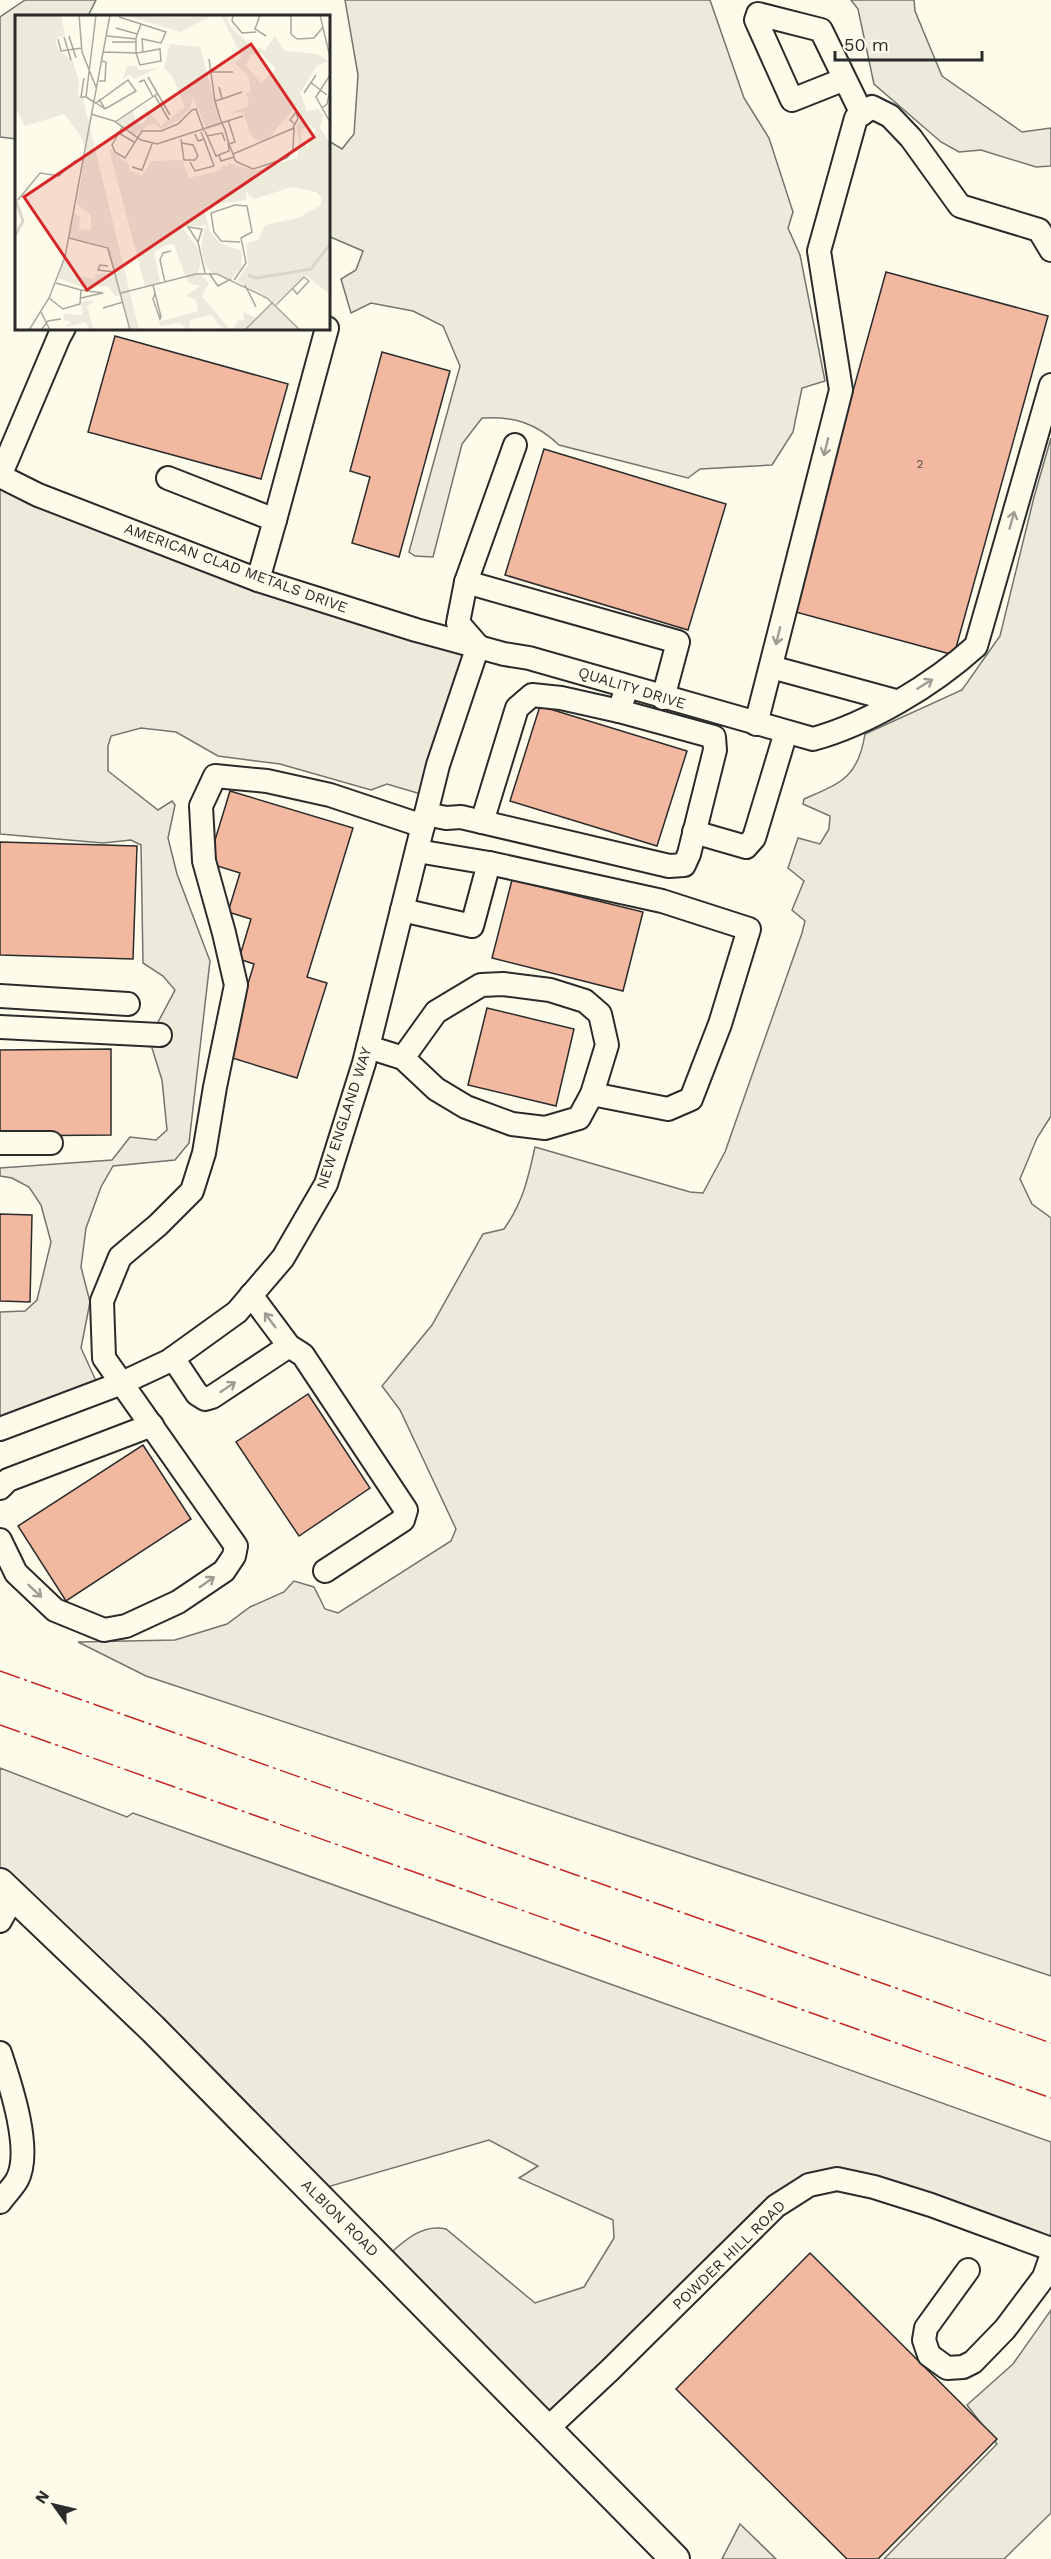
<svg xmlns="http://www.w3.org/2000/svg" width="1051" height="2559" font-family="'Work Sans',sans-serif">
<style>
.green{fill:#ecebdb;stroke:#74746e;stroke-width:1.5}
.building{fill:#f2b8a0;stroke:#2b2b2b;stroke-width:1.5}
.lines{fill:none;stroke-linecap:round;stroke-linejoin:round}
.minor-casing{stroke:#2b2b2b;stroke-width:26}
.major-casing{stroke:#2b2b2b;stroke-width:32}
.minor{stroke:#fdfbea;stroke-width:22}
.major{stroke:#fdfbea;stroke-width:28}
.power{stroke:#c62828;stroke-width:1.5;stroke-dasharray:21 4.5 3 4.5;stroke-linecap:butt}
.oneway{stroke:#9e9d94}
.labels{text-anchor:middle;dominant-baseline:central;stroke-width:4.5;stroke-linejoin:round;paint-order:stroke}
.number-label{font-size:12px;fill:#5d4e48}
.street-label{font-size:15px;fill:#2b2b2b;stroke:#fdfbea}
.inset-river{fill:none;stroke:#d8d7c9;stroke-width:3}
.inset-road{fill:none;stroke:#a9a89e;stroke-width:1.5}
.view{fill:#d62828;fill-opacity:0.15;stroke:#d62828;stroke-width:3}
.inset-edge{fill:none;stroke:#2b2b2b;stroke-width:3}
</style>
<rect width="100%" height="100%" fill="#fdfbea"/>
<!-- green -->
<g class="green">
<polygon points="25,0 96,0 88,16 16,16 16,139 0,137 0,17"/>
<path d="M345 0H710L744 98 769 138 793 212 788 228 800 255 825 381 802 388 793 432 772 465 700 469 688 478 559 445C536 423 513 416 482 418L462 444 433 557 415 556 409 552 460 366 443 326 413 311 371 303 351 313 341 279 356 270 363 251 328 236 329 141 342 149 354 134 358 75Z"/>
<polygon points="851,0 914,0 915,11 942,76 1022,132 1051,128 1051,166 1036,167 981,150 959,152 941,142 874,84 858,9"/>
<path d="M1051 438V1116L1037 1138 1020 1179 1032 1204 1051 1218V1976L146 1676 78 1642 175 1640 227 1624 250 1607 284 1592 294 1581 314 1587 325 1609 338 1613 451 1541 456 1529 400 1410 382 1386 432 1325 483 1234 504 1229C523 1202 528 1179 535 1147L690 1192 703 1193 725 1152 802 933 805 921 792 910 804 881 788 868 798 838 820 844 829 829 830 816 803 804 804 799C841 783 858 778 865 734L962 690 1000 636 1034 497Z"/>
<polygon points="0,478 458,652 471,663 431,797 387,784 371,790 280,764 218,756 176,732 141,728 111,736 108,746 108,771 158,810 172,801 175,805 168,838 177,874 210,961 189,1143 175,1160 113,1166 101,1187 86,1228 81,1267 90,1302 81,1348 102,1394 0,1430 0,1312 25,1311 37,1300 51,1242 41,1205 29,1187 12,1178 0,1176 0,1168 112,1160 130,1137 156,1140 167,1130 162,1080 152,1048 156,1026 175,990 163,976 143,963 141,845 131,840 103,843 0,834"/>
<path d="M0 1768 127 1817 133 1813 1051 2142V2249L866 2185 801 2188 552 2421 386 2257C403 2242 422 2223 446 2229L535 2303 584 2287 614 2238 613 2220 519 2178 538 2166 489 2140 324 2188 0 1883Z"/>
<polygon points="1051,2310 1051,2513 1004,2559 884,2559 997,2444 967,2405 1013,2364"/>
<polygon points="740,2524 776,2559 722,2559"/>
</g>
<!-- building -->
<g class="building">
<polygon points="886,272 1048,316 954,655 792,611"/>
<polygon points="115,336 288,384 261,479 88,432"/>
<polygon points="382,352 450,371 399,557 352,543 370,477 350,471"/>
<polygon points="544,449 726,504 688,630 505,575"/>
<polygon points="540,706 687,751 657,846 510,801"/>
<polygon points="230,791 353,828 307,977 327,983 297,1078 226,1056 254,964 239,959 251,919 228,912 240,873 208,863"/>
<polygon points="0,842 137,846 133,959 0,955"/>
<polygon points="512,880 643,912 623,991 492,958"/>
<polygon points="487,1008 574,1029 556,1106 468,1085"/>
<polygon points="111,1049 111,1135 0,1136 0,1050"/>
<polygon points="0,1214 32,1215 30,1302 0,1301"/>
<polygon points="308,1394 370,1488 299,1536 236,1442"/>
<polygon points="143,1445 191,1519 66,1601 18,1526"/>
<polygon points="810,2253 997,2439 878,2559 847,2559 676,2389"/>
</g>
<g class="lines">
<defs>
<g id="minor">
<polyline points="845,79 792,100 756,20 758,14 821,30 862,114"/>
<path d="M0 476 38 495 258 580 416 630 504 654 529 658 813 739C868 724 933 685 976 646L1051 385"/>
<polyline points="0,476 59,337 64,328"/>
<polyline points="168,478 275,520 258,580"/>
<polyline points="275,520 327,328"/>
<polyline points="466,582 678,642 663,698"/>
<polyline points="478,646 458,623 466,582 515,445"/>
<polyline points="771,667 896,701"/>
<polyline points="756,724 841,390 819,251 856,118 872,107 890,116 911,138 960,206 1039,230 1051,250"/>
<polyline points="426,814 446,818 461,817 669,866 684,865 689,854 715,750 714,737 619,711 627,687"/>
<polyline points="482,822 517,708 532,695 561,698 619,711"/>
<polyline points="694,832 746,847 754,838 786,732"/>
<polyline points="489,863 662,901 749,929 720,1024 691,1099 668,1109 592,1094"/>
<polyline points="402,910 472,926 489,863 417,851"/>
<polyline points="0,996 128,1004"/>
<polyline points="0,1027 160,1035"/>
<polyline points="368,1047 403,1058 436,1089 466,1107 512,1124 545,1128 579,1118 592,1094 607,1045 600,1014 585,1001 550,990 503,984 481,985 436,1012 403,1058"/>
<polyline points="0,1143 51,1143"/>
<polyline points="251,1295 289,1346 303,1355 406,1510 403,1520 325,1571"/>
<polyline points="173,1358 197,1394 205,1399 212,1397 289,1346"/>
<polyline points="0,1429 122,1383 169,1361 237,1312 283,1258 326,1184 364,1063 438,765 478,646"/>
<polyline points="0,1488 8,1480 152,1425"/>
<polyline points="0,1540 16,1573 55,1610 104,1630 126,1626 178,1602 224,1571 234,1556 236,1546 104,1358 102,1301 120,1257 158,1225 192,1191 204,1153 215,1087 236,985 224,933 204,861 201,806 215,776 267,781 330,795 423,826"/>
<polyline points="0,1921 14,1896"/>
<path d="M0 2053C10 2083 33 2151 17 2180 13 2187 5 2195 0 2202"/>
<polyline points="968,2270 926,2328 924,2340 929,2355 947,2368 963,2367 973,2362 1005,2329 1044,2277 1051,2257"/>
<polyline points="547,2429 610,2370 776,2206 809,2185 837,2179 874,2187 931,2205 1051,2249"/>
</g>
<polyline id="major" points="0,1883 153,2029 675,2559"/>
</defs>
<!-- minor casing -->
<use href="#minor" class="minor-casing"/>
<!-- major casing -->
<use href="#major" class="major-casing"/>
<!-- minor -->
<use href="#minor" class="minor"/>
<!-- major -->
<use href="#major" class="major"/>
<!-- power -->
<g class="power">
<polyline points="0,1671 1051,2043"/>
<polyline points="0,1725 1051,2098"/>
</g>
</g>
<!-- one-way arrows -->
<defs><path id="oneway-shaft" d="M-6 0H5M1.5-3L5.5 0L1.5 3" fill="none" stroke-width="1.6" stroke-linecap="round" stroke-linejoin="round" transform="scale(1.5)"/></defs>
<g class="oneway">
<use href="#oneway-shaft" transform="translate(826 447) rotate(104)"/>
<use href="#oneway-shaft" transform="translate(1012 520) rotate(-74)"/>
<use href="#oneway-shaft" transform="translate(778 636) rotate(104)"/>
<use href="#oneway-shaft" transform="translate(925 684) rotate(-32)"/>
<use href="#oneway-shaft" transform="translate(270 1320) rotate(-127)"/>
<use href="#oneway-shaft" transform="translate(228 1387) rotate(-34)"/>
<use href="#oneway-shaft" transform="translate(207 1582) rotate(-35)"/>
<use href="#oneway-shaft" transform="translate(35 1591) rotate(43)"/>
</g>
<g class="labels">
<!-- number labels -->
<g class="number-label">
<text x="920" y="464">2</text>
</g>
<!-- street labels -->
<g class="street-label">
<text transform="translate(236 568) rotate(20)">AMERICAN CLAD METALS DRIVE</text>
<text transform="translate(632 688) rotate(17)">QUALITY DRIVE</text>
<text transform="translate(344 1118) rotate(-72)">NEW ENGLAND WAY</text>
<text transform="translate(340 2218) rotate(45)">ALBION ROAD</text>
<text transform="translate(729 2255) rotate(-44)">POWDER HILL ROAD</text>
</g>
</g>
<!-- overview -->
<g transform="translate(15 15)">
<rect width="315" height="315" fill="#fdfbea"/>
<path d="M0 0H46L50 20 40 24 44 36 58 46 64 67 63 80 68 84 124 315H108L113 311 105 280 100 281 93 271 67 272 43 263 49 245 57 246 55 254 60 260 79 264 81 259H100L90 231 54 222 59 198 65 201 64 214 76 216V200L62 189 71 134 65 120 49 99 10 111 0 93ZM110 0 171 3 198 0 165 17ZM206 0H211L215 11 235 30 250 35 260 21 270 36 303 39 313 46 302 51 285 78 292 96 303 94 308 100 305 113 315 128V279L290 260 260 289 285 315H217L223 305H229L228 297 241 303 257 287 222 266 233 250 231 228 243 225 250 210 283 203 306 190V182L301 177 277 172 239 184 231 177V185L193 190 190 197 195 217 205 228 227 236 226 253 216 264 196 258 190 250 186 231 191 210 167 212 183 234 186 247 183 258 194 268 187 281 215 315H208L196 300 175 305 174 315 164 308 146 311 144 307 183 296 181 285 171 281 185 271 173 268 159 230 153 229 139 237 145 267 130 271 96 142 95 134 114 150V155L127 161 136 146 167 145 174 163 203 156 209 150 213 152 214 148 240 156 282 143 285 132 281 111 288 103 281 91 252 125H241L235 118 228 97 212 99 232 92 234 84 230 79 236 76 233 61 220 48 227 42ZM246 38 261 54 246 68 231 51 235 40ZM292 109 301 115 292 132 286 127V117ZM155 29 185 32 206 110 192 115 178 83 175 93 164 105 146 114 140 109 133 110 119 121 100 107 118 96 122 109 129 108 133 100 127 89 146 111 170 92 158 63 149 52ZM112 51H121L124 55 143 53 119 64 115 60 108 64ZM76 285 79 287 72 291 79 315H74L71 307 51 312 56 306H50L48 299 68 300 66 287Z" fill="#ecebdb" fill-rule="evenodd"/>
<path class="inset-river" d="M0 183 8 206 0 221M233 260 242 263 296 254 315 229"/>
<path class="inset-road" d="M64 0 67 37 81 72M81 0 71 82 81 88 113 65 121 76 90 94M218 0 217 6 227 18 241 17M245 0 240 14 251 21M276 0V19L282 24 299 23 308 12M305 0 315 42M104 2 126 9 121 23M126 9 151 17 146 28 127 24 128 37 121 38 125 50 146 46 145 34 128 37M101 13 122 19M54 21 61 43M49 22 56 45M43 24 46 36 67 33M97 27H121M88 37 121 38V24L92 21M194 44 200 86 205 103 210 115 214 129 218 139 220 145 222 147 238 154 272 143 278 135 279 113 218 139M194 57H218M315 60 301 82 315 107M133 62 155 100M69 63 66 82H71M84 66H90L91 47 87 46M124 67 129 65 138 82M295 67 312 80M289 78 301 60M140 81 154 105M207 84 227 77M200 86 207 84 204 72M81 88 90 94 84 84M307 93 312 89 315 75M76 99 99 106 126 125 142 129 228 101M213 105 220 127 214 129M100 107 142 79M107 112 97 130 100 137 110 143 127 116H146L163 109 177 95 181 94 189 116M278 112 280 109 283 103 281 97 275 105 280 109M190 116 201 141 214 136 213 126M102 117 119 127M180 119 183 126 189 124 186 117M192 121 207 118 210 126M166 124 169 145H180L183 141 178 130 167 128M204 140 206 146 219 142M175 147 180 156 199 151 189 124M117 152 127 155 137 129M3 185 25 158 44 161 60 146 69 144M54 223 93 233 115 315M183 227 187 214 173 212 183 227 190 258M93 251 85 250 83 255 100 257M194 258 203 271 216 264M219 265 231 248 226 223 237 217 232 191 220 190 196 198 199 217 206 226 225 227M150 267 145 245 148 238 156 236M138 270 146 302 145 304 138 284 140 278M230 270 241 292M66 275 88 278 66 283M106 278 181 259H202L252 283 285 315M34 283 48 294 65 289 66 275 41 268M261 290 289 262 294 266 282 279 278 274M88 293 108 287M26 297 35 315M14 315 34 283 50 242 95 0M26 315 33 306 46 304M146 315H169M230 315 258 287"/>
<path class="view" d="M236 29 299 122 72 275 9 182Z"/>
<rect width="315" height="315" class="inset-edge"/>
</g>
<!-- north arrow -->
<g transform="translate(54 2505) rotate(304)" stroke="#fdfbea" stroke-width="4.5" paint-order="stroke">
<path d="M0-4.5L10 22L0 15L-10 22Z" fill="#2b2b2b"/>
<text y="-9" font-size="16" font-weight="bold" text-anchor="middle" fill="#2b2b2b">N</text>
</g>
<!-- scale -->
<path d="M835 51v9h147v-9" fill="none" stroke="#2b2b2b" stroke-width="3"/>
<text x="844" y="51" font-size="18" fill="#2b2b2b" stroke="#fdfbea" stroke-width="4.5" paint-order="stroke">50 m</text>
</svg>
